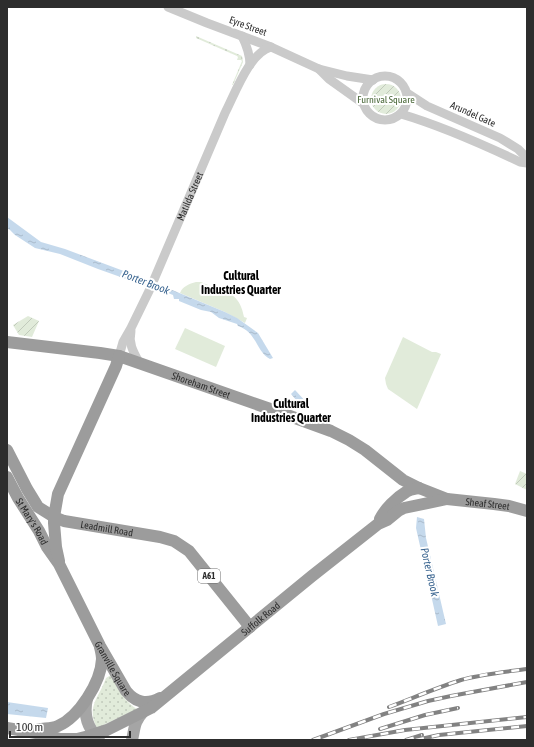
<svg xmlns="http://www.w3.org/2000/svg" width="534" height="747" font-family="'Asap Condensed',sans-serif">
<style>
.grass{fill:url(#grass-dots)}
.park{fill:#e1ebda}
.garden{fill:url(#garden-furrows)}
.water{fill:url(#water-ripples)}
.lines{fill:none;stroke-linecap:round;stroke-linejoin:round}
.tertiary{stroke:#cacaca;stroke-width:9}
.primary{stroke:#a5a5a5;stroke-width:12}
.trunk{stroke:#9c9c9c;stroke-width:12}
.rail-casing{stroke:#828282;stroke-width:4}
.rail{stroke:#fff;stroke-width:2.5;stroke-dasharray:8;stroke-linecap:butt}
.labels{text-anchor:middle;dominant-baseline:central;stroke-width:4;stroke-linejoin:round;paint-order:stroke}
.shield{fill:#fff;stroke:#6c6c6c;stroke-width:1}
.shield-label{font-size:9px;font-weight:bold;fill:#2d2d2d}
.street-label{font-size:10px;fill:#2d2d2d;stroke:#fff}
.park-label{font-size:10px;fill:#4b693a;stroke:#fff}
.water-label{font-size:11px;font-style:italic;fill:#3a6590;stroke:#fff}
.quarter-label{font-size:12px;font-weight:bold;fill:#000;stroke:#fff}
</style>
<defs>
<pattern id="grass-dots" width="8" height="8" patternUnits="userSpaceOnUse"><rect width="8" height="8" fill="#e1ebda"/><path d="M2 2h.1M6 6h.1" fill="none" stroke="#c1cabb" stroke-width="1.8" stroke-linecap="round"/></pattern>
<pattern id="garden-furrows" width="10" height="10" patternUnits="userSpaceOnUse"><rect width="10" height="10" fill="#e1ebda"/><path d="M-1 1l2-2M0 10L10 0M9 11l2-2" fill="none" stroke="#c1cabb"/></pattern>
<pattern id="water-ripples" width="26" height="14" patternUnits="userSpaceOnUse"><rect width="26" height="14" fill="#c5d9ec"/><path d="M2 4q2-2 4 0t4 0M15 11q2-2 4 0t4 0" fill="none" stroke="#aabbcb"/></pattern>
</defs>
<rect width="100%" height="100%" fill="#fff"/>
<!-- grass -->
<g class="grass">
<polygon points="196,36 242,56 243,62 233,85 232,85 242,61 241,60 237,60 238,57 237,56 196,38"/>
<path d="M111 675C119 690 122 699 137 709L97 728C86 706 99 698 106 678Z"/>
</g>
<!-- park -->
<g class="park">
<path d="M196 282H201L232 295C240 301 242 308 244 317L247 318 245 323 225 312 180 293C183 286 189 284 196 282Z"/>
<polygon points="185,328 225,346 216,367 175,349"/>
<polygon points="403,337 432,352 436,352 441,354 417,409 388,389 386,384 385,378"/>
</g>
<!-- garden -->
<g class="garden">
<circle cx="386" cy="99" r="15"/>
<polygon points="28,316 39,321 32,337 19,335 13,325"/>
<polygon points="520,471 527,474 527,490 515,484"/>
</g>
<!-- water -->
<g class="water">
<path d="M7 217 41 242 65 249 153 282 225 312 237 318 258 333 273 358 270 359C256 352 257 332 238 326L237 324 219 318 211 312 201 310 179 301V299H174L173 295 158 289 156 292 150 289 143 285 98 269 60 254 35 248 15 235 10 230 7 228Z"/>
<polygon points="295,390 308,404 303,408 291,394"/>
<polygon points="417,517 424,519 426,538 446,624 438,626 416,528"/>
<polygon points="7,702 48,708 46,718 7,714"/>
</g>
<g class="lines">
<!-- tertiary -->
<g class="tertiary">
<polyline points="168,7 207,23 271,47 319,69 347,76 373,80"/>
<path d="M242 36C247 46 250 54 250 65"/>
<polyline points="319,69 329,79 364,104"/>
<circle cx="385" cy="98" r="22"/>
<polyline points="407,93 427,106 500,138 518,149 527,158"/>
<path d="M401 114C442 126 482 144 520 162L527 163"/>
<path d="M131 331C128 344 134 353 140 364"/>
<path id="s1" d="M119 356 123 342 131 328 150 289 225 113C235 94 249 53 271 47"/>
</g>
<!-- primary -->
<g class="primary">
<path d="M87 699C83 716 88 728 99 740"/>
<path d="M132 740C135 727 134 722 143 712"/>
</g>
<!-- trunk -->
<g class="trunk">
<path id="s2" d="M7 342 100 353 119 356 276 411 331 431 349 440 365 450 403 480 419 488 447 499 494 504 509 506 527 511"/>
<path id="s3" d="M7 450 27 489 38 507 54 517 64 521 160 537 174 541 189 551 250 627"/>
<path id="s4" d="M7 477 18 498 39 531 47 547 59 564 100 646 126 691C136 703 147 705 160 698"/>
<path d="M380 519C385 509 396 498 406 492 410 489 414 489 419 488"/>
<polyline points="59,561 56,547 54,523 54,517 58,494 116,366 119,356"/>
<path id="s5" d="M7 728 42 734 60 739H77L89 736 107 730 151 708 312 576 378 524 387 520 398 511 404 508 447 499"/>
<path d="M36 730C43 728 51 729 58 726 79 717 101 682 102 659 102 655 101 651 100 647"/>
</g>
<defs>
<g id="rail">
<path d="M389 707C413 698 436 688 461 680 482 674 505 672 527 669"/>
<polyline points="380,729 425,715 458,708"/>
<polyline points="313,740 384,714 428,701 451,696 527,682"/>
<polyline points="349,740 405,730 527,717"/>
<polyline points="406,740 422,735"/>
<polyline points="416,740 439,735 527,726"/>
</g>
</defs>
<!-- rail casing -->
<use href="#rail" class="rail-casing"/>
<!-- rail -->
<use href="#rail" class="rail"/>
</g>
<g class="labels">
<!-- shield labels -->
<rect class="shield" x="198" y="569" width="22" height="14" rx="3"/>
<g class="shield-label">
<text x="209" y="576">A61</text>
</g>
<!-- street labels -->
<g class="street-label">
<text transform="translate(248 26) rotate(20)">Eyre Street</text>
<text transform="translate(473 114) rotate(24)">Arundel Gate</text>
<text stroke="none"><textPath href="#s1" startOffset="175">Matilda Street</textPath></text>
<text stroke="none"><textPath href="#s2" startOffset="200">Shoreham Street</textPath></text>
<text stroke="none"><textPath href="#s2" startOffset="514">Sheaf Street</textPath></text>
<text stroke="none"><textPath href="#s4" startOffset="51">St Mary's Road</textPath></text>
<text stroke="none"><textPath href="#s3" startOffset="138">Leadmill Road</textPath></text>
<text stroke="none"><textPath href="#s5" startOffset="293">Suffolk Road</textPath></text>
<text stroke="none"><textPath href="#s4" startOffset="219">Granville Square</textPath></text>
</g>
<!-- park labels -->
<g class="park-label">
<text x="386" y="99">Furnival Square</text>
</g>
<!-- water labels -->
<g class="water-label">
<text transform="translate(146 282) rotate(21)">Porter Brook</text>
<text transform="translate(430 572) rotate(77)">Porter Brook</text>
</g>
<!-- quarter labels -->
<g class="quarter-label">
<text x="241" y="276">Cultural<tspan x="241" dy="14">Industries Quarter</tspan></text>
<text x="291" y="404">Cultural<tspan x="291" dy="14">Industries Quarter</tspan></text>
</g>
</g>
<!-- border -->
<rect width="534" height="747" fill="none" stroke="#2d2d2d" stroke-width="16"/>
<!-- scale -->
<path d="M10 731v6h120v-6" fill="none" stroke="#2d2d2d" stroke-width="2"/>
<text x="16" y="731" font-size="12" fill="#2d2d2d" stroke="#ffffff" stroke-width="3" paint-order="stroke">100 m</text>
</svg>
